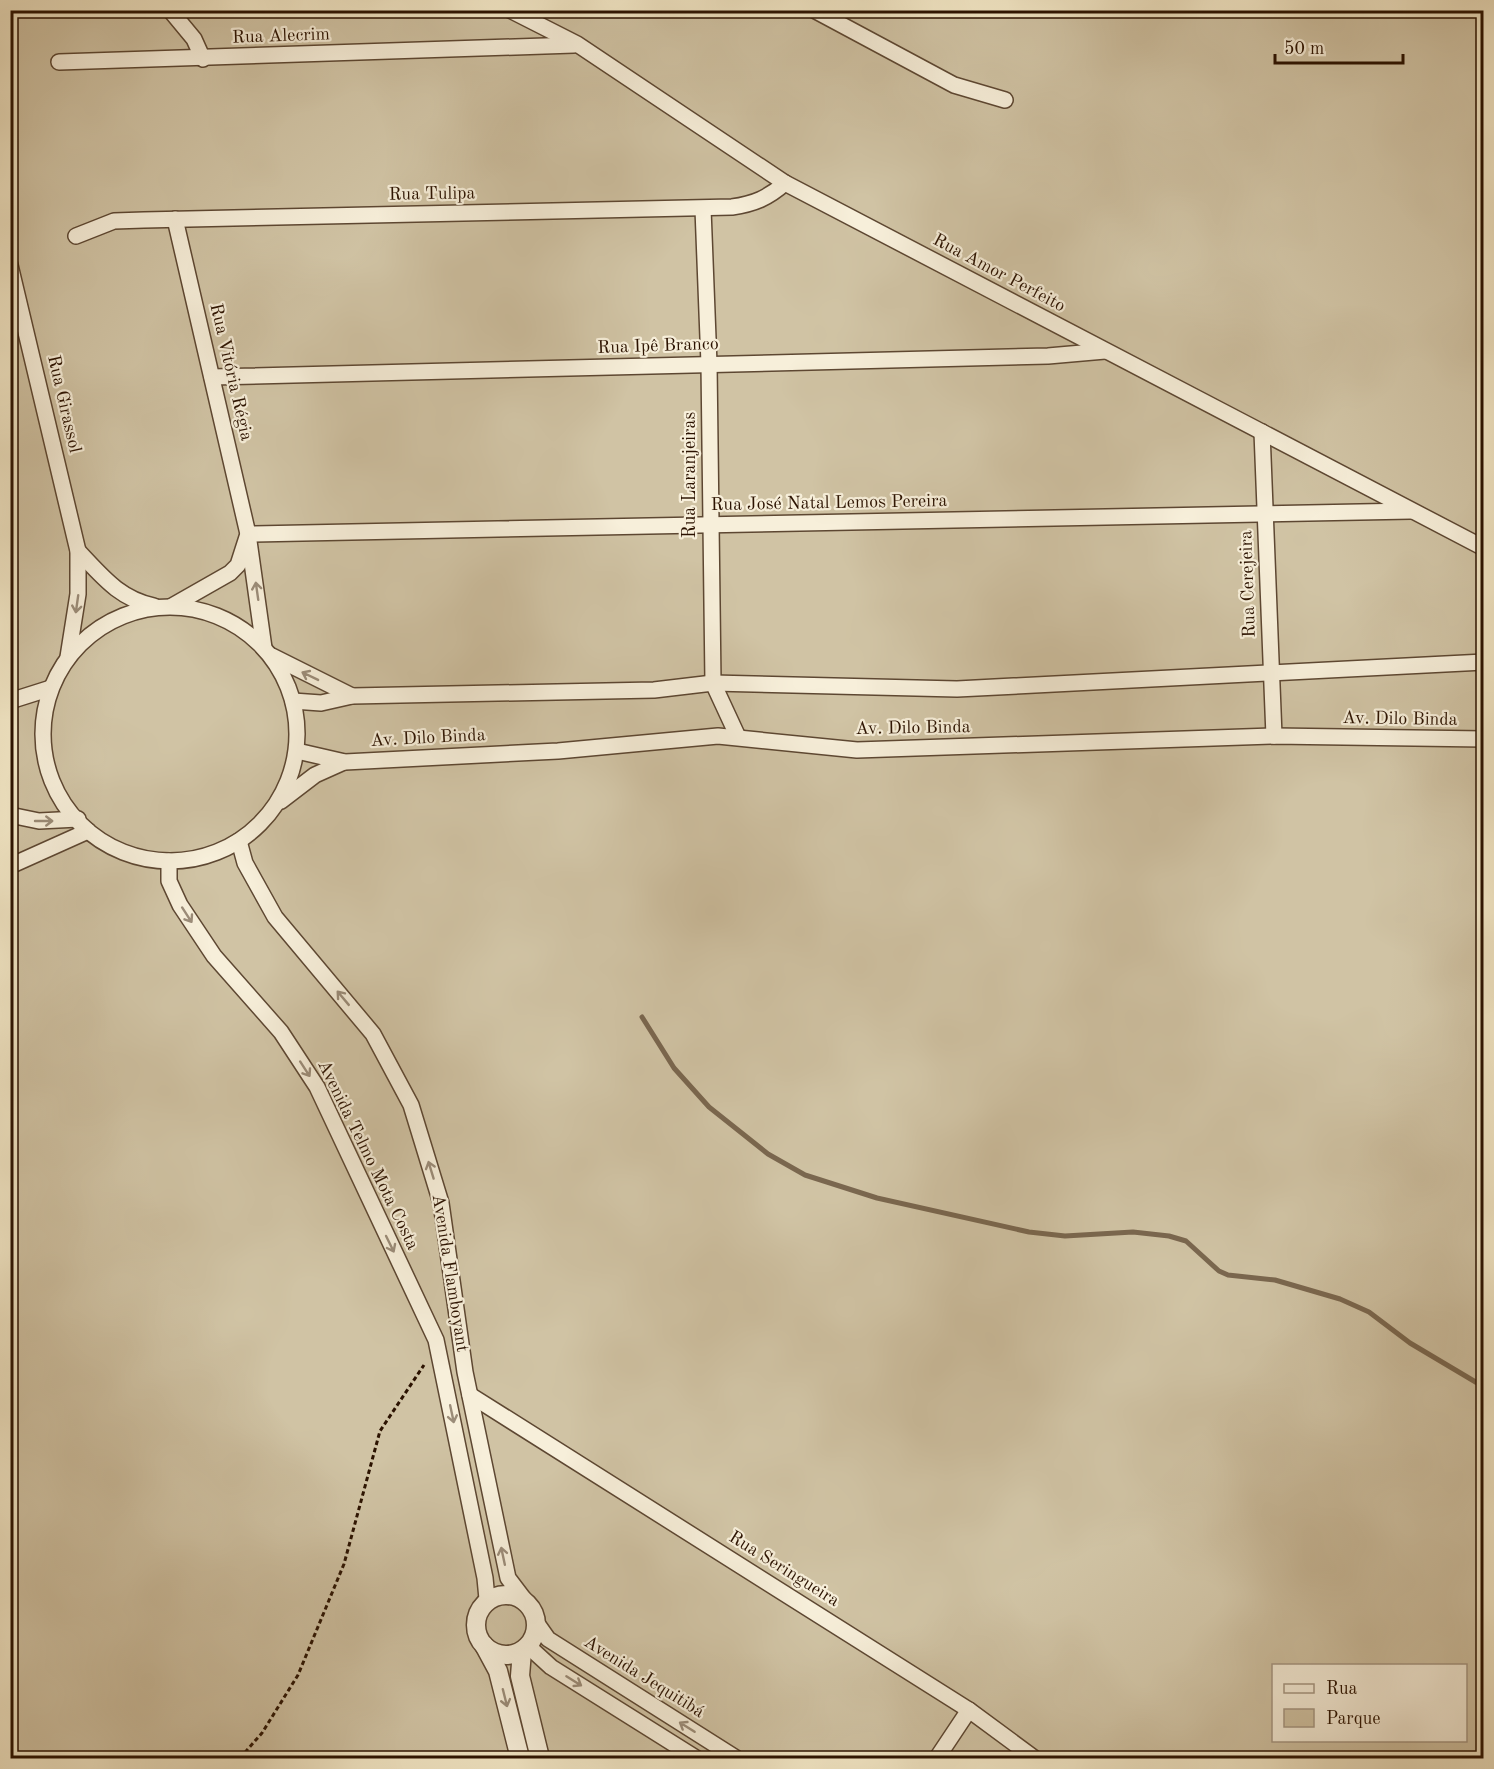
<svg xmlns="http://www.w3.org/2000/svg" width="1494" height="1769" font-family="'Old Standard TT',serif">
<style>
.green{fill:#d0c3a4;stroke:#7e6a52;stroke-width:1.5;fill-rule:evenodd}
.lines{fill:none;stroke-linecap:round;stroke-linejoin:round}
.stream{stroke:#7a674f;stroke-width:5}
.minor-casing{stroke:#5d4732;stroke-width:18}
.tertiary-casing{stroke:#5d4732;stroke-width:21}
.path{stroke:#2b1200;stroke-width:3;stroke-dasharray:4.5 3;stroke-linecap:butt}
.minor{stroke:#f7efda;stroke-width:15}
.tertiary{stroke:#f7efda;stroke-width:18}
.oneway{stroke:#9b8c78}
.labels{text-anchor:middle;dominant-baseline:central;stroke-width:4.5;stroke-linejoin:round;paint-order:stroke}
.street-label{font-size:18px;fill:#2b1200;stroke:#f7efda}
</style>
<rect width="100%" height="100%" fill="#f2e7c6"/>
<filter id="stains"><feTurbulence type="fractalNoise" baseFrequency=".00333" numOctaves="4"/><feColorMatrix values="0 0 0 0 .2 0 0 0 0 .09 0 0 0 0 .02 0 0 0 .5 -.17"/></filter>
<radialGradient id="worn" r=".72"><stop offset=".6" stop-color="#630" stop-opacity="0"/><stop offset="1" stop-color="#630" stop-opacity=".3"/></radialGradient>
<!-- green -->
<path class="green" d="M11 11H1483V1758H11ZM1274 1666H1466V1740H1274Z"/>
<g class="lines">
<!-- stream -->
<polyline class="stream" points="642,1017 674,1068 709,1107 768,1154 805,1175 877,1198 1029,1232 1065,1236 1133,1232 1169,1236 1186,1241 1219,1271 1228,1275 1275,1280 1340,1299 1369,1312 1410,1343 1484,1387"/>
<defs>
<g id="minor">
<polyline points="170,10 194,39 203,59"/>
<polyline points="510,10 577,44 785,183 1484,548"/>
<polyline points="814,10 954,85 1005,100"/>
<polyline points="59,62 574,45"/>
<polyline points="703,209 709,364 713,683 738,737"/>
<polyline points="175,219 248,534 264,648"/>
<path d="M76 236 114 221 144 220 732 207C754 204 768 198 785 183"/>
<polyline points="10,265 78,551 78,594 68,657"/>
<polyline points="212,377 1048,356 1105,351"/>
<polyline points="1262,432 1274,736"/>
<polyline points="248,534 1411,511"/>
<path d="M78 551C101 575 119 599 154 606"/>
<polyline points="172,606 230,573 238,565 247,537"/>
<circle cx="170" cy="734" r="127"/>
<polyline points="272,656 352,696"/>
<polyline points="10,701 51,688"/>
<polyline points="293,701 321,703 352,696 654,690 713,683 957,689 1484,662"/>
<polyline points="297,751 345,762 558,751 718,736 857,750 1274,736 1484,739"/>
<polyline points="281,801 315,775 344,762"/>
<polyline points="10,815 39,821 78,819"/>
<polyline points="239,841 245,863 275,917 373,1034 411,1105 441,1203 465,1372 508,1578 530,1607"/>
<polyline points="169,861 169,881 180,905 214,956 281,1032 317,1087 436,1340 485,1578 487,1599 485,1605"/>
<polyline points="10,866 88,831"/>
<polyline points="470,1395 969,1710 1034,1758"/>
<polyline points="536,1622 548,1639 736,1758"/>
<polyline points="528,1646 551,1667 696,1758"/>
<polyline points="937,1758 969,1710"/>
</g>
<g id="tertiary">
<circle cx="506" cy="1625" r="30"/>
<polyline points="484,1645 498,1671 520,1758"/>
<polyline points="522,1651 520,1676 540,1758"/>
</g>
</defs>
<!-- minor casing -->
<use href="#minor" class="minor-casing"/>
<!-- tertiary casing -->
<use href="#tertiary" class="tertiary-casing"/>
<!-- path -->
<polyline class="path" points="240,1758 262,1733 298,1675 344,1564 380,1431 424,1365"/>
<!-- minor -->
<use href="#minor" class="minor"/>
<!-- tertiary -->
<use href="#tertiary" class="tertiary"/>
</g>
<!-- one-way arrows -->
<defs><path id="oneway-shaft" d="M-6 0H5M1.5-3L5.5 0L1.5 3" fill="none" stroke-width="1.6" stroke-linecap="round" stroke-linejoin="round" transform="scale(1.5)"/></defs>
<g class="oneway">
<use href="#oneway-shaft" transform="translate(257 591) rotate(-98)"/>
<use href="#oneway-shaft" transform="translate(77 604) rotate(98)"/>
<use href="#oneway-shaft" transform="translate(310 676) rotate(-154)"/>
<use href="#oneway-shaft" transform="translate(44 821)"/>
<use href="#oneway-shaft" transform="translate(187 915) rotate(57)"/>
<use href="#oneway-shaft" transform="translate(343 998) rotate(-130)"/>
<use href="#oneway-shaft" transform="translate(305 1069) rotate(57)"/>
<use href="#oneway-shaft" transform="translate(431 1170) rotate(-107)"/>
<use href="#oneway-shaft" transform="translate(390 1244) rotate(64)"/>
<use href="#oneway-shaft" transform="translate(452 1414) rotate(78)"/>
<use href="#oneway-shaft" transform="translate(503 1556) rotate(-102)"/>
<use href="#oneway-shaft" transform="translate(574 1681) rotate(32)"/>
<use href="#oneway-shaft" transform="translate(505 1698) rotate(76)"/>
<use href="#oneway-shaft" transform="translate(687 1727) rotate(-148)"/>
</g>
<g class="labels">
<!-- street labels -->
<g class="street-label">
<text transform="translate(281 36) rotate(-2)">Rua Alecrim</text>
<text transform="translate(432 194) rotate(-1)">Rua Tulipa</text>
<text transform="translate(999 273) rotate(28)">Rua Amor Perfeito</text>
<text transform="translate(658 346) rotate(-2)">Rua Ipê Branco</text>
<text transform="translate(231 372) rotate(77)">Rua Vitória Régia</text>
<text transform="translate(64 404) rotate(77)">Rua Girassol</text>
<text transform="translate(690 475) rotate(-90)">Rua Laranjeiras</text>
<text transform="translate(829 503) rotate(-1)">Rua José Natal Lemos Pereira</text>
<text transform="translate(1248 584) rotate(-92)">Rua Cerejeira</text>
<text transform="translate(1400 719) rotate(1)">Av. Dilo Binda</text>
<text transform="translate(913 728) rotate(-1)">Av. Dilo Binda</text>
<text transform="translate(428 738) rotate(-3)">Av. Dilo Binda</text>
<text transform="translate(368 1155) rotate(64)">Avenida Telmo Mota Costa</text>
<text transform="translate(450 1273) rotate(81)">Avenida Flamboyant</text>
<text transform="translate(784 1569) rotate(32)">Rua Seringueira</text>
<text transform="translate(644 1677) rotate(32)">Avenida Jequitibá</text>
</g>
</g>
<!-- margin -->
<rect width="1494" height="1769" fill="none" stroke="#f2e7c6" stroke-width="36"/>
<rect x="12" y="12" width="1470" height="1745" fill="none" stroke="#2b1200" stroke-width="3"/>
<rect x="18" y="18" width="1458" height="1733" fill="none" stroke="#2b1200" stroke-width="1.5"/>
<!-- legend -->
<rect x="1272" y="1664" width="195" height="78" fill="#f7efda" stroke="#a59783" stroke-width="1.5"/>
<rect x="1284" y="1684" width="30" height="9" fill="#f7efda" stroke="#a59783" stroke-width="1.5"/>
<text x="1326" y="1694" font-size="18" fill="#2b1200">Rua</text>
<rect x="1284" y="1709" width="30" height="18" fill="#d0c3a4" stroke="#a59783" stroke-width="1.5"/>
<text x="1326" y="1724" font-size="18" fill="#2b1200">Parque</text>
<!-- scale -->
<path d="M1275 54v9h128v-9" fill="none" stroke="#2b1200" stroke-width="3"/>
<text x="1284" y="54" font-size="18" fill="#2b1200" stroke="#f7efda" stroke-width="4.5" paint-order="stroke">50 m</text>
<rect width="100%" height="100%" filter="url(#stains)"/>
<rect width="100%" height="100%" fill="url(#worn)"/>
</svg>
